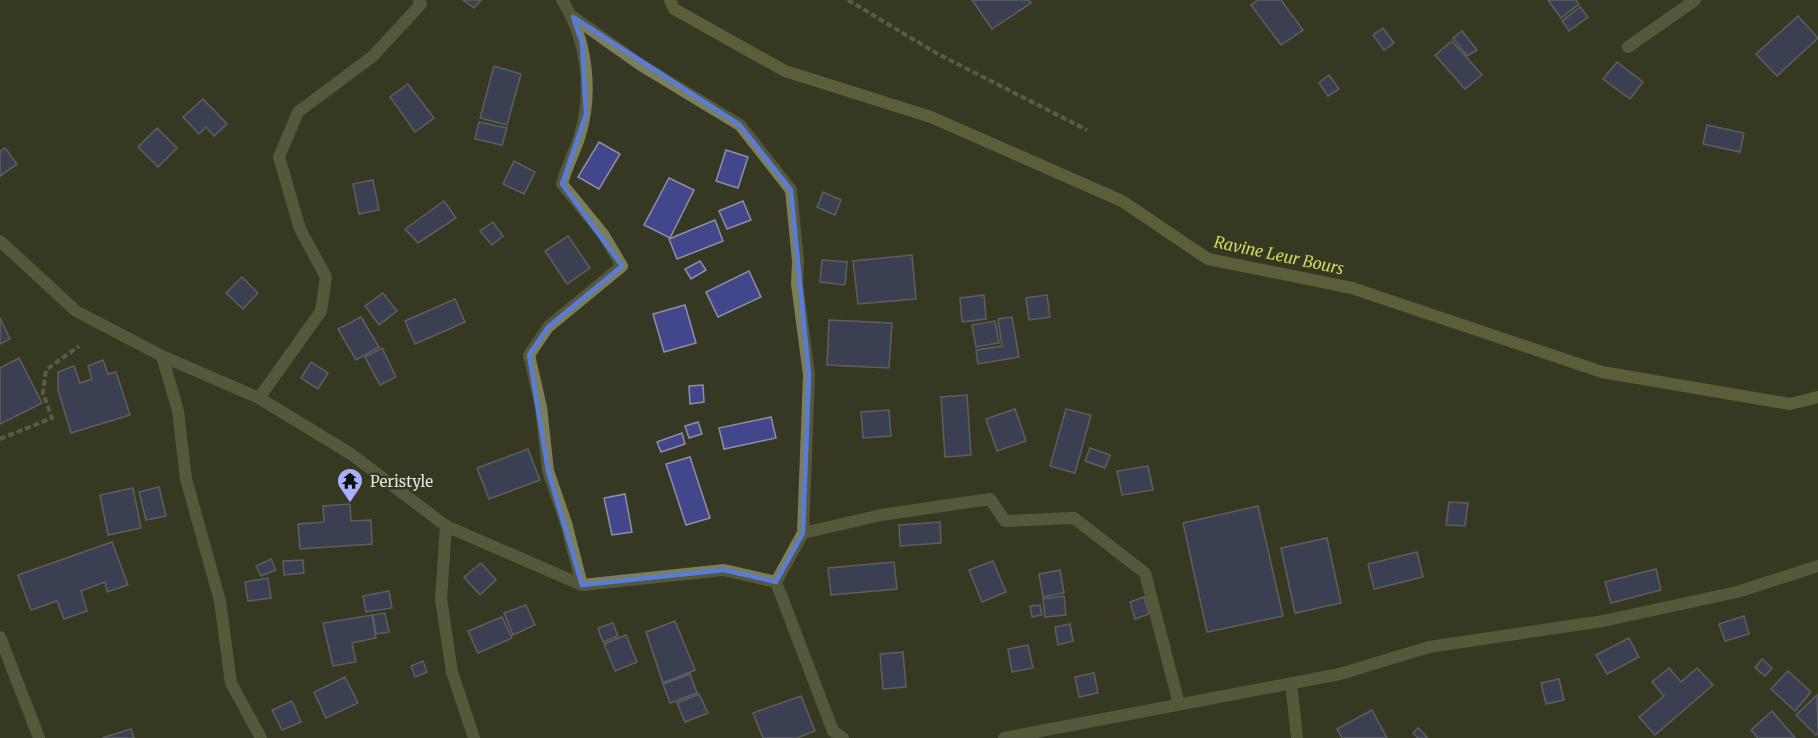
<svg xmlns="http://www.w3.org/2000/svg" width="1818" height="738" font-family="Merriweather,serif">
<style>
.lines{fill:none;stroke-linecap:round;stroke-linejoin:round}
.stream{stroke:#8a8c57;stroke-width:12}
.building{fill:#42478c;stroke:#8c8fa6;stroke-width:1.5}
.path{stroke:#848574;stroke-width:4;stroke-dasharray:6 3;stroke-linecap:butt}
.street{stroke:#7b7e5a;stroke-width:12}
.marked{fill:none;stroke:#597cd9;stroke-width:4.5;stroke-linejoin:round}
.labels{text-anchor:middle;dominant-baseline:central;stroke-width:5;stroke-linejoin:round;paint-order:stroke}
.poi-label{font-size:15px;fill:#e6e7db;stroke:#373823;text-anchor:start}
.water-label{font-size:16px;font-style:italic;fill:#d3d860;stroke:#373823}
</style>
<rect width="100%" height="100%" fill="#373823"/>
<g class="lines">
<!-- stream -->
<polyline class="stream" points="670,0 674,9 785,71 931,117 1122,201 1208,259 1352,288 1602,372 1790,404 1818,397"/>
</g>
<!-- building -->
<g class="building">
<polygon points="463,0 481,0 474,8"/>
<polygon points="972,0 1029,0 1031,3 992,29"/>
<polygon points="1258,0 1281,0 1303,30 1281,45 1251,5"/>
<polygon points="1548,0 1576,0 1579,4 1561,18"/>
<polygon points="1580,7 1588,17 1569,31 1562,21"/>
<polygon points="1798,16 1818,38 1777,76 1756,54"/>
<polygon points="1383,28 1394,43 1384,50 1373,35"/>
<polygon points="1462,31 1477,50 1467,56 1453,38"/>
<polygon points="1452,41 1482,75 1465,89 1435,55"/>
<polygon points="1617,62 1643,82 1630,99 1603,79"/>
<polygon points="494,66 521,74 507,125 480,118"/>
<polygon points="1329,75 1339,89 1328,96 1319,83"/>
<polygon points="408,84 434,118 415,132 390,97"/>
<polygon points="203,99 227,124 214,136 206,127 199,134 183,117"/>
<polygon points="479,122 507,128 502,145 475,139"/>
<polygon points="1707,125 1744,133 1740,152 1703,144"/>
<polygon points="157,128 177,148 158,167 138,147"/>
<polygon points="599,142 620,154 599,189 578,177"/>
<polygon points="5,148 17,164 0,176 0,151"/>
<polygon points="726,150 748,157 738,188 716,181"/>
<polygon points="514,161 535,172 524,194 503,184"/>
<polygon points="669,178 694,190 670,238 644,225"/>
<polygon points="373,180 379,210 359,214 353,184"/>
<polygon points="823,192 841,200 835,215 817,207"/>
<polygon points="444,201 456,218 418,243 405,229"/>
<polygon points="743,201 751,220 727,229 719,211"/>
<polygon points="715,220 723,241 677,259 669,239"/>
<polygon points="493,222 503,236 492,245 480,231"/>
<polygon points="568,236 590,268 567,284 545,251"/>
<polygon points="912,255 916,299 858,304 853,261"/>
<polygon points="822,260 847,262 845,285 820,282"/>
<polygon points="700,261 706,270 691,279 685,269"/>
<polygon points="749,271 761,297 718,317 706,292"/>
<polygon points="242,277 258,293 243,309 226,293"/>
<polygon points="383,293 397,311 379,325 365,306"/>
<polygon points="984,295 986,319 962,322 960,298"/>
<polygon points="1047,295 1050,317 1029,320 1026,298"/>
<polygon points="455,299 465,322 415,344 405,321"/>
<polygon points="685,305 696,343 664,352 653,314"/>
<polygon points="361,317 379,347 356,360 338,329"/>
<polygon points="1012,317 1019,357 978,364 976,350 1002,346 998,319"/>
<polygon points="0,318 10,339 0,344"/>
<polygon points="829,320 892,323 889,368 827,365"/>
<polygon points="995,321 999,343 976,347 972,325"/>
<polygon points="382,348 396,377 380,385 365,357"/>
<polygon points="19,358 42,403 0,424 0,368"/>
<polygon points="103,360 108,374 116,372 130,415 71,433 58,390 58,372 74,366 80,383 92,379 88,366"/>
<polygon points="311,362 328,373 318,389 301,378"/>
<polygon points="703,385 704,402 690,404 689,386"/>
<polygon points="967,395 971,455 945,457 941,397"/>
<polygon points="1015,409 1026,441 997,451 986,419"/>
<polygon points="1066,409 1091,415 1075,473 1050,466"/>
<polygon points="889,410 891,436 863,438 861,412"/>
<polygon points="771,417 776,438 724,449 719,428"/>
<polygon points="698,422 702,434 689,438 685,426"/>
<polygon points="682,433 685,444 661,452 657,442"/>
<polygon points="1090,448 1110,455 1105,468 1085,461"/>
<polygon points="528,449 540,480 489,499 477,468"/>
<polygon points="690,457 710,518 686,525 666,464"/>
<polygon points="1148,466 1153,490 1122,495 1117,471"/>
<polygon points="159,487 166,516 146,520 139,492"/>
<polygon points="133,488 141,528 108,535 100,495"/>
<polygon points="625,494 632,532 612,535 604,498"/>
<polygon points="1449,502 1468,503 1465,526 1446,525"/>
<polygon points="350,504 351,521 371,520 372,544 300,549 298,524 324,522 323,506"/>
<polygon points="1258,506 1283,616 1207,632 1183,523"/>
<polygon points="940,522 941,543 900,546 899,525"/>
<polygon points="1327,538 1341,603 1295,613 1281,548"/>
<polygon points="112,542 128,585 107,592 105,582 81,591 87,611 64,619 57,601 31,610 18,575"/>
<polygon points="1417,552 1423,577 1374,589 1368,564"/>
<polygon points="271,559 276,570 261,576 256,566"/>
<polygon points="303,560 304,573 284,575 283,561"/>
<polygon points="993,561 1006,592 982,602 969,570"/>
<polygon points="894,562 897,589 831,595 828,568"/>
<polygon points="481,563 496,580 480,595 464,577"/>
<polygon points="1656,569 1661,590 1611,603 1605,582"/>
<polygon points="1060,570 1064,593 1043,597 1039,574"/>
<polygon points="268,578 271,598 248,601 245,582"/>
<polygon points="389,591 392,608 366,612 363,596"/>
<polygon points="1064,596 1066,615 1045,617 1043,599"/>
<polygon points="1144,597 1149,614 1135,619 1130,602"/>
<polygon points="526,605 535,625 513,635 504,613"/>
<polygon points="1040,605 1042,615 1032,617 1030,606"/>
<polygon points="385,613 389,632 376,634 373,615"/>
<polygon points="372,615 376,638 352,643 356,662 333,666 323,623"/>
<polygon points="1744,616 1749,634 1725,641 1719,624"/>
<polygon points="502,617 512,638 478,653 468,631"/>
<polygon points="675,621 695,670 663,683 646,632"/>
<polygon points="613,623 618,636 603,642 598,628"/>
<polygon points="1070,624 1073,641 1058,645 1055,627"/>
<polygon points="626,635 637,662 615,671 604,644"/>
<polygon points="1629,638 1639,657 1607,674 1596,655"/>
<polygon points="1028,645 1033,668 1012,672 1008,649"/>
<polygon points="903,652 906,687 883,689 880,654"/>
<polygon points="1762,659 1772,668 1765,676 1755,668"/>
<polygon points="423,661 427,672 415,677 411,666"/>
<polygon points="1669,668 1681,682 1697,668 1713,685 1655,735 1639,717 1664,696 1652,682"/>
<polygon points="1788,671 1811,692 1795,711 1771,689"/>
<polygon points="1094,673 1098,693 1079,697 1075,677"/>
<polygon points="690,674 697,693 670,703 663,684"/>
<polygon points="345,677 358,703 326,718 314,692"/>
<polygon points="1559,679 1564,700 1546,704 1541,683"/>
<polygon points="699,694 708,713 685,722 677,703"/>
<polygon points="1817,695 1818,733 1816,735 1796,715"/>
<polygon points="801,696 815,731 797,738 763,738 753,713"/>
<polygon points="292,701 301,722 282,730 272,710"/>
<polygon points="1372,710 1387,738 1342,738 1337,729"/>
<polygon points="1772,711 1795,738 1758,738 1751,730"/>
<polygon points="1418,728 1427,737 1426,738 1418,738 1413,733"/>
<polygon points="131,729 134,738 102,738"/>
</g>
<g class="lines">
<!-- path -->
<g class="path">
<polyline points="848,0 936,53 1087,130"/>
<polyline points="0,439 52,418 43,393 46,370 79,346"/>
</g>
<!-- street -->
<g class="street">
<path d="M562 0C587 38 593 92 580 135 575 152 566 167 562 184L603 234 622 266 548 327 529 355 541 407 548 471 566 523 582 585"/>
<polyline points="573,17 641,65 740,125 791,190 798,261 797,284 809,375 803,533"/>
<polyline points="1628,47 1695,0"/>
<polyline points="0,241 76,311 162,356 259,398 351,454 446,526 582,585 724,570 776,582 833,731 843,738"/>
<polyline points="162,356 178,411 186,479 220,601 231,683 261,738"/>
<polyline points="259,398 321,311 326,277 300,229 279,157 298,112 373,56 421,4 419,0"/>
<polyline points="446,526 441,599 452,672 474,738"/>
<polyline points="776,582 803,533 881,515 990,499 1005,521 1074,518 1145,573 1179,704"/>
<polyline points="0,637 39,738"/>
<polyline points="1291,683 1297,738"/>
<polyline points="1004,738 1340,674 1429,647 1603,621 1737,592 1818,566"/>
</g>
</g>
<!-- marked area -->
<path d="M0 0H1818V738H0ZM573 17 740 125 791 190 809 375 803 533 776 582 724 570 582 585 548 471 529 355 548 327 622 266 562 184 586 114 582 43Z" fill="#373823" fill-opacity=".55" fill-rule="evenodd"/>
<path class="marked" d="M573 17 740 125 791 190 809 375 803 533 776 582 724 570 582 585 548 471 529 355 548 327 622 266 562 184 586 114 582 43Z"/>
<!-- icons -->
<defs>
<symbol id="temple-pin" viewBox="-11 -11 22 30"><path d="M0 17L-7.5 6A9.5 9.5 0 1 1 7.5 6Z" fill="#a6b1fc" stroke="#373823"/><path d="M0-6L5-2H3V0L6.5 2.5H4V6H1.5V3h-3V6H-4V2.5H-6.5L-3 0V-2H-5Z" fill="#111"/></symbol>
</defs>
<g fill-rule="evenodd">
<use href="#temple-pin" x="335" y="466" width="30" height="40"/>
</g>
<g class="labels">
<!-- poi labels -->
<g class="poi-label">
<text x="370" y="481">Peristyle</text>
</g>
<!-- water labels -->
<g class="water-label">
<text transform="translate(1279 255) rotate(12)">Ravine Leur Bours</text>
</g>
</g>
</svg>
